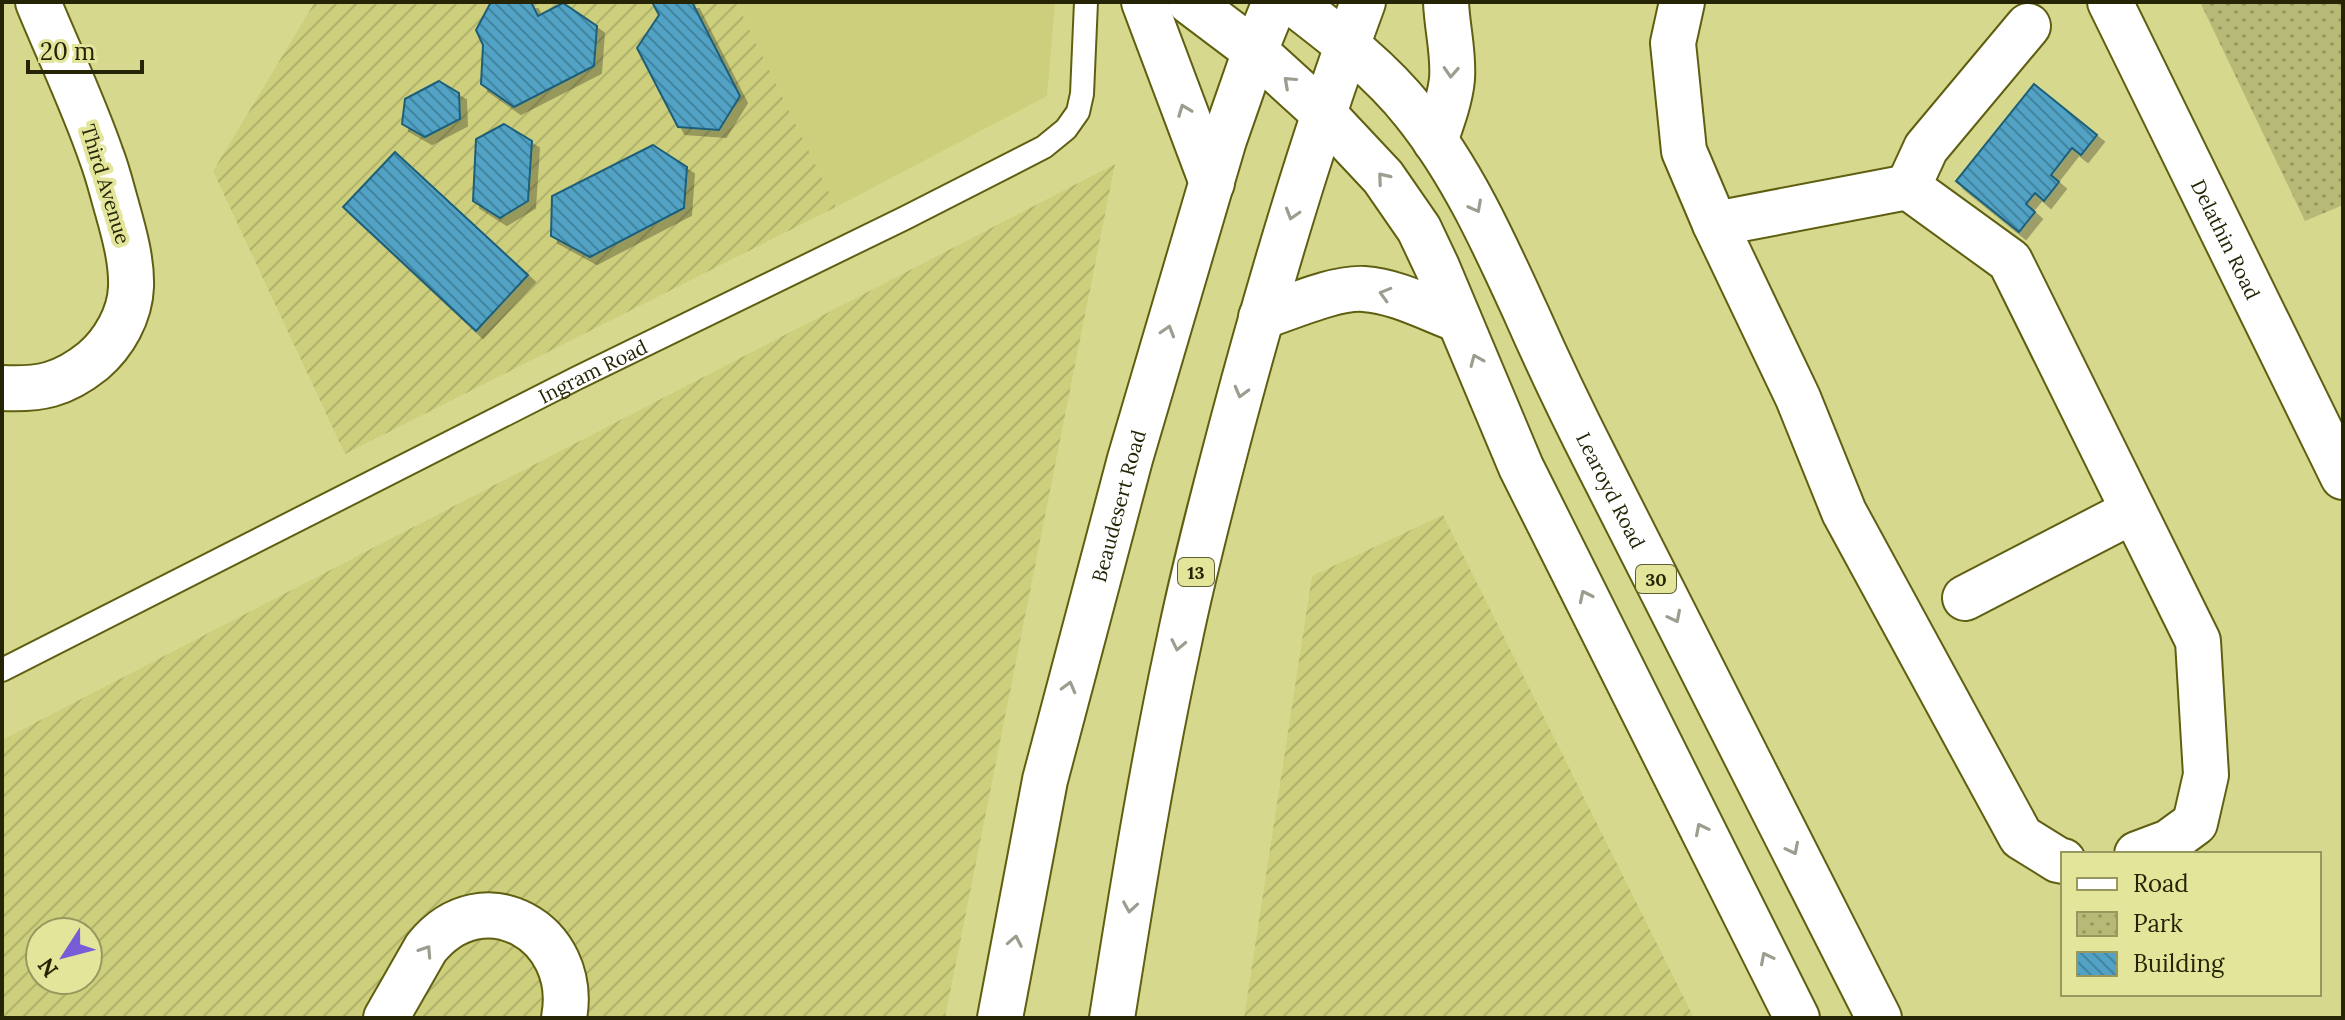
<svg xmlns="http://www.w3.org/2000/svg" width="2345" height="1020" font-family="Lora,serif">
<style>
.built{fill:#cecf7d}
.industrial{fill:url(#industrial-furrows);fill-rule:evenodd}
.park{fill:url(#park-dots)}
.building{fill:url(#building-back-hatch);stroke:#1f5f79;stroke-width:2;filter:url(#shadow)}
.lines{fill:none;stroke-linecap:round;stroke-linejoin:round}
.service-casing{stroke:#5f5f11;stroke-width:26}
.minor-casing{stroke:#5f5f11;stroke-width:48}
.tertiary-casing{stroke:#5f5f11;stroke-width:48}
.primary-casing{stroke:#5f5f11;stroke-width:48}
.trunk-casing{stroke:#5f5f11;stroke-width:48}
.service{stroke:#fff;stroke-width:22}
.minor{stroke:#fff;stroke-width:44}
.tertiary{stroke:#fff;stroke-width:44}
.primary{stroke:#fff;stroke-width:44}
.trunk{stroke:#fff;stroke-width:44}
.oneway{stroke:#9d9d8f}
.labels{text-anchor:middle;dominant-baseline:central;stroke-width:8;stroke-linejoin:round;paint-order:stroke}
.shield{fill:#e3e59b;stroke:#5e5f33;stroke-width:2}
.shield-label{font-size:18px;font-weight:bold;fill:#252506}
.street-label{font-size:20px;fill:#252506;stroke:#e3e59b}
</style>
<defs>
<pattern id="industrial-furrows" width="10" height="10" patternUnits="userSpaceOnUse" patternTransform="scale(2)"><rect width="10" height="10" fill="#cecf7d"/><path d="M-1 1l2-2M0 10L10 0M9 11l2-2" fill="none" stroke="#b1b26b"/></pattern>
<pattern id="park-dots" width="8" height="8" patternUnits="userSpaceOnUse" patternTransform="scale(2)"><rect width="8" height="8" fill="#b7b977"/><path d="M2 2h.1M6 6h.1" fill="none" stroke="#959660" stroke-width="1.8" stroke-linecap="round"/></pattern>
<pattern id="building-back-hatch" width="6" height="6" patternUnits="userSpaceOnUse" patternTransform="scale(2)"><rect width="6" height="6" fill="#51a2c5"/><path d="M-1 5l2 2M0 0l6 6M5-1l2 2" fill="none" stroke="#43849e"/></pattern>
<filter id="shadow"><feDropShadow dx="7" dy="7" stdDeviation="0" flood-color="#0004"/></filter>
</defs>
<rect width="100%" height="100%" fill="#d6d88e"/>
<!-- built -->
<polygon class="built" points="736,2 1055,2 1047,96 836,207"/>
<!-- industrial -->
<g class="industrial">
<polygon points="315,2 736,2 836,207 345,454 213,171"/>
<path d="M1115 164 945 1018H2V740ZM40 932H88V980H40Z"/>
<polygon points="1443,515 1694,1018 1244,1018 1312,576"/>
</g>
<!-- park -->
<polygon class="park" points="2200,2 2343,2 2343,205 2305,221"/>
<!-- building -->
<g class="building">
<polygon points="491,2 531,2 538,16 563,3 597,26 594,66 514,107 481,84 483,45 476,30"/>
<polygon points="652,2 692,2 740,96 719,130 678,127 637,48 659,15"/>
<polygon points="439,81 459,93 460,119 425,137 402,124 405,99"/>
<polygon points="2034,84 2097,135 2081,155 2072,148 2051,175 2059,182 2044,201 2035,193 2026,204 2035,212 2019,232 1956,181"/>
<polygon points="504,124 532,141 528,201 500,218 473,201 476,139"/>
<polygon points="653,145 687,167 684,208 590,257 551,236 552,196"/>
<polygon points="395,152 528,275 476,331 343,207"/>
</g>
<g class="lines">
<defs>
<g id="service">
<path id="s1" d="M2 670 577 378 905 218 1044 147 1066 129 1078 112 1082 94 1086 2"/>
</g>
<g id="minor">
<polyline points="1682,2 1673,43 1684,151 1715,224 1798,398 1844,512 2021,837 2058,860 2063,861"/>
<path id="s2" d="M2110 2 2343 477"/>
<polyline points="1908,187 1926,148 2028,26"/>
<polyline points="1715,224 1908,187 2010,261 2198,641 2206,775 2195,823 2169,842 2137,854"/>
<path d="M2 388C40 390 63 385 93 361 114 343 130 315 131 287 132 261 124 233 117 208 112 191 108 173 101 155 83 103 59 53 38 2"/>
<polyline points="1965,598 2133,511"/>
<path d="M386 1018 426 948C483 877 580 932 564 1018"/>
</g>
<polyline id="tertiary" points="1190,2 1255,51"/>
<g id="primary">
<path id="s3" d="M1292 2C1335 35 1380 69 1414 112 1463 173 1495 245 1527 315 1549 365 1573 415 1598 464L1879 1018"/>
<polyline points="1255,51 1323,113 1383,177 1419,229 1437,267 1521,467 1797,1018"/>
</g>
<g id="trunk">
<polyline points="1144,2 1212,183"/>
<path d="M1435 141C1442 121 1450 100 1452 79 1454 53 1447 28 1446 2"/>
<path d="M1261 317C1289 308 1335 287 1364 289 1396 291 1429 309 1459 320"/>
<path id="s4" d="M1000 1018 1045 780 1130 459 1224 140 1255 51 1275 2"/>
<path d="M1112 1018C1132 892 1152 767 1179 642 1194 569 1213 497 1232 425 1270 282 1312 140 1363 2"/>
</g>
</defs>
<!-- service casing -->
<use href="#service" class="service-casing"/>
<!-- minor casing -->
<use href="#minor" class="minor-casing"/>
<!-- tertiary casing -->
<use href="#tertiary" class="tertiary-casing"/>
<!-- primary casing -->
<use href="#primary" class="primary-casing"/>
<!-- trunk casing -->
<use href="#trunk" class="trunk-casing"/>
<!-- service -->
<use href="#service" class="service"/>
<!-- minor -->
<use href="#minor" class="minor"/>
<!-- tertiary -->
<use href="#tertiary" class="tertiary"/>
<!-- primary -->
<use href="#primary" class="primary"/>
<!-- trunk -->
<use href="#trunk" class="trunk"/>
</g>
<!-- one-way arrows -->
<defs><path id="oneway-chevron" d="M-2-3.5L2.5 0L-2 3.5" fill="none" stroke-width="1.6" stroke-linecap="round" stroke-linejoin="round" transform="scale(2)"/></defs>
<g class="oneway">
<use href="#oneway-chevron" transform="translate(1451 72) rotate(93)"/>
<use href="#oneway-chevron" transform="translate(1289 82) rotate(-138)"/>
<use href="#oneway-chevron" transform="translate(1184 110) rotate(-111)"/>
<use href="#oneway-chevron" transform="translate(1383 178) rotate(-130)"/>
<use href="#oneway-chevron" transform="translate(1476 207) rotate(62)"/>
<use href="#oneway-chevron" transform="translate(1292 214) rotate(107)"/>
<use href="#oneway-chevron" transform="translate(1385 294) rotate(-164)"/>
<use href="#oneway-chevron" transform="translate(1168 331) rotate(-73)"/>
<use href="#oneway-chevron" transform="translate(1476 360) rotate(-113)"/>
<use href="#oneway-chevron" transform="translate(1241 392) rotate(105)"/>
<use href="#oneway-chevron" transform="translate(1585 596) rotate(-116)"/>
<use href="#oneway-chevron" transform="translate(1675 617) rotate(63)"/>
<use href="#oneway-chevron" transform="translate(1178 645) rotate(102)"/>
<use href="#oneway-chevron" transform="translate(1069 687) rotate(-75)"/>
<use href="#oneway-chevron" transform="translate(1701 829) rotate(-117)"/>
<use href="#oneway-chevron" transform="translate(1793 849) rotate(63)"/>
<use href="#oneway-chevron" transform="translate(1130 907) rotate(99)"/>
<use href="#oneway-chevron" transform="translate(1015 941) rotate(-79)"/>
<use href="#oneway-chevron" transform="translate(426 951) rotate(-57)"/>
<use href="#oneway-chevron" transform="translate(1766 958) rotate(-117)"/>
</g>
<g class="labels">
<!-- shield labels -->
<g class="shield">
<rect x="1178" y="558" width="36" height="28" rx="6"/>
<rect x="1636" y="565" width="40" height="28" rx="6"/>
</g>
<g class="shield-label">
<text x="1196" y="572">13</text>
<text x="1656" y="579">30</text>
</g>
<!-- street labels -->
<g class="street-label">
<text transform="translate(106 184) rotate(73)">Third Avenue</text>
<text stroke="none"><textPath href="#s2" startOffset="264">Delathin Road</textPath></text>
<text stroke="none"><textPath href="#s1" startOffset="662">Ingram Road</textPath></text>
<text stroke="none"><textPath href="#s3" startOffset="592">Learoyd Road</textPath></text>
<text stroke="none"><textPath href="#s4" startOffset="526">Beaudesert Road</textPath></text>
</g>
</g>
<!-- border -->
<rect width="2345" height="1020" fill="none" stroke="#252506" stroke-width="8"/>
<!-- legend -->
<rect x="2061" y="852" width="260" height="144" fill="#e3e59b" stroke="#97985f" stroke-width="2"/>
<rect x="2077" y="878" width="40" height="12" fill="#ffffff" stroke="#97985f" stroke-width="2"/>
<text x="2133" y="892" font-size="24" fill="#252506">Road</text>
<rect x="2077" y="912" width="40" height="24" fill="url(#park-dots)" stroke="#97985f" stroke-width="2"/>
<text x="2133" y="932" font-size="24" fill="#252506">Park</text>
<rect x="2077" y="952" width="40" height="24" fill="url(#building-back-hatch)" stroke="#97985f" stroke-width="2"/>
<text x="2133" y="972" font-size="24" fill="#252506">Building</text>
<!-- north arrow -->
<g transform="translate(64 956) rotate(234)"><circle r="38" fill="#e3e59b" stroke="#97985f" stroke-width="2"/>
<path d="M0-6L14 30L0 20L-14 30Z" fill="#765cd6"/>
<text y="-12" font-size="22" font-weight="bold" text-anchor="middle" fill="#252506">N</text>
</g>
<!-- scale -->
<path d="M28 60v12h114v-12" fill="none" stroke="#252506" stroke-width="4"/>
<text x="40" y="60" font-size="24" fill="#252506" stroke="#e3e59b" stroke-width="6" paint-order="stroke">20 m</text>
</svg>
